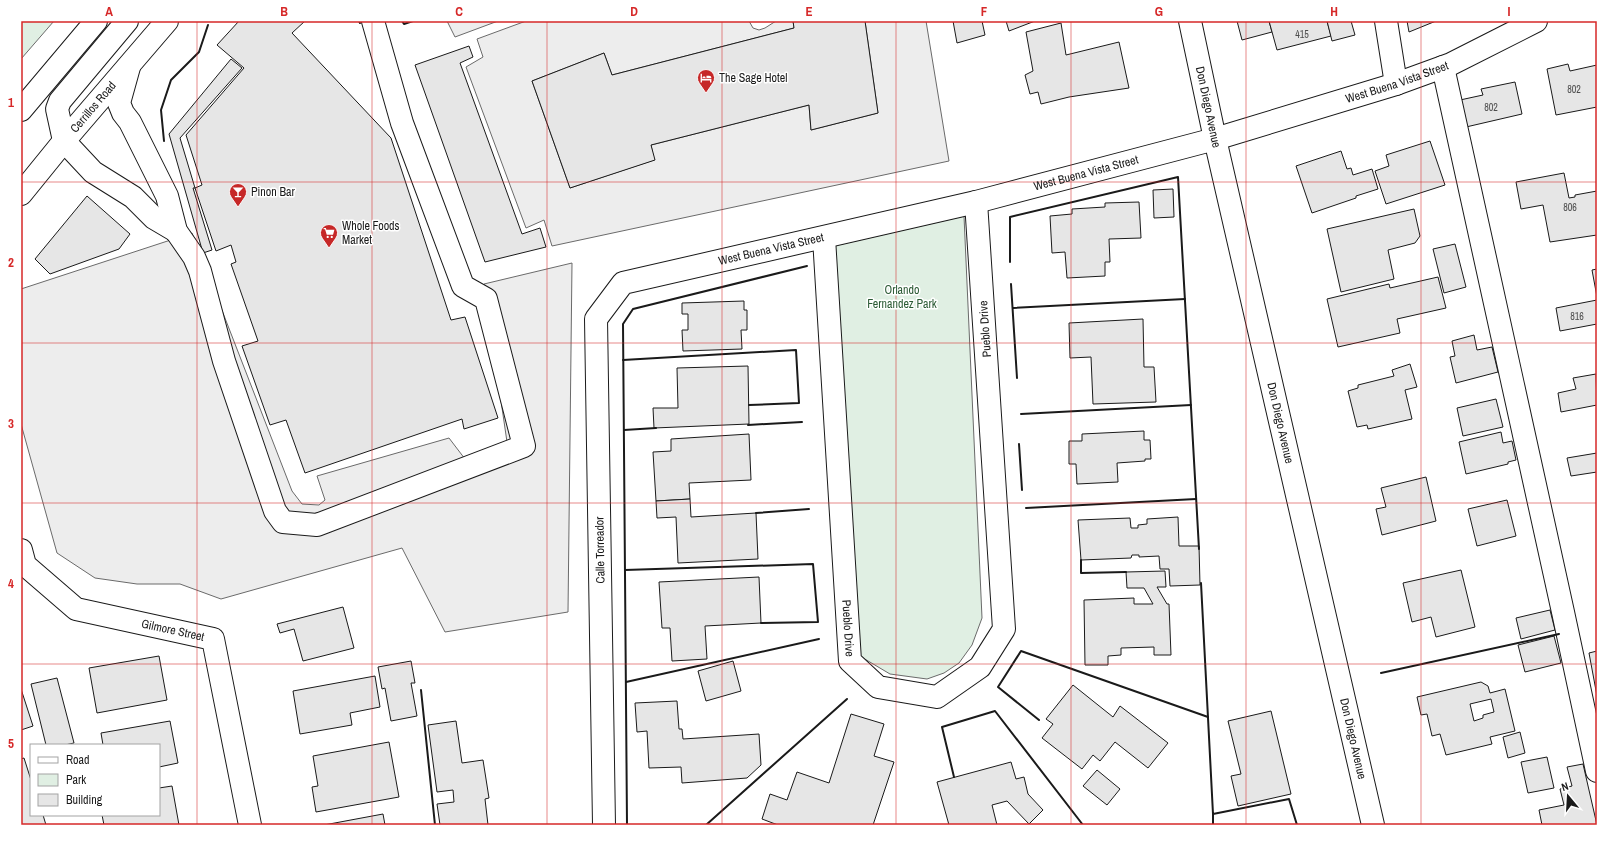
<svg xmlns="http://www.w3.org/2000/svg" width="1618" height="846" font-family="'Archivo Narrow',sans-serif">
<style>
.green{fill:#e0efe3;stroke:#6a6a6a}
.parking{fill:#ededed;stroke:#6a6a6a}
.building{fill:#e6e6e6;stroke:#1a1a1a;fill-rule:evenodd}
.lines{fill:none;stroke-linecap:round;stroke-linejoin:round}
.minor-casing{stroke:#1a1a1a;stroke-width:24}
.major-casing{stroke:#1a1a1a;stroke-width:24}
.minor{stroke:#fff;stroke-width:22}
.major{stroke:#fff;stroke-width:22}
.wall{stroke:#1a1a1a;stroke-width:2}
.grid{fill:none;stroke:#d62828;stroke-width:1;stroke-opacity:0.55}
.labels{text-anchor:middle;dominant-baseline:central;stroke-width:3;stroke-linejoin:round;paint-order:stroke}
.number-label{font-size:10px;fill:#4d4d4d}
.poi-label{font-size:12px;fill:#1a1a1a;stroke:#fff;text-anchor:start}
.street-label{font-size:12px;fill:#1a1a1a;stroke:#fff}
.park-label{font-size:12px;fill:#2b5a34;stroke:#fff}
.neatline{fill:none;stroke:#d62828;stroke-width:1.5}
.grid-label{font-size:13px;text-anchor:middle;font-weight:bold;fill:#d62828}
</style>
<rect width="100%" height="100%" fill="#fff"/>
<!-- green -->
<g class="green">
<polygon points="21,21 54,21 21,59"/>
<polygon points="964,216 982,618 972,645 959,663 944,673 927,679 890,674 858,655 833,246"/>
</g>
<!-- parking -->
<g class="parking">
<polygon points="447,21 498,21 455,37"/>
<polygon points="526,21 749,21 753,28 759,30 765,28 776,21 793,21 794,28 612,75 604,53 532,81 570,188 654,160 651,145 809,105 811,130 878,113 865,21 926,21 949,161 552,246 544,220 526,228 466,67 483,57 477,39"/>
<polygon points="192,233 292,491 302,504 319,505 325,500 317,476 449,438 465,459 507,442 484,284 572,263 568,612 445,632 402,548 221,599 180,584 137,584 95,578 57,553 21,424 21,289"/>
</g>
<!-- building -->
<g class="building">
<polygon points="239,21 305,21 292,33 391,138 451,320 465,317 498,418 464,429 462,419 305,473 286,420 270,425 242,346 258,341 231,264 236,262 231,245 216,251 195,188 202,185 186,135 244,68 217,45"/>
<polygon points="793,21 865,21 878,113 811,130 809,105 651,145 655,160 570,188 532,81 604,53 612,75 794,28"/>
<polygon points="953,21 982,21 985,35 957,43"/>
<polygon points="1006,21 1035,21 1009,31"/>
<polygon points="1237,21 1269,21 1272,32 1242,40"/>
<polygon points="1269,21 1327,21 1331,36 1277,50"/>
<polygon points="1327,21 1351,21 1355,35 1332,41"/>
<polygon points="1407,21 1436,21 1409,32"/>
<polygon points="1061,23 1066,55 1119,42 1129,88 1069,97 1041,104 1038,92 1030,94 1025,75 1033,71 1026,32"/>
<polygon points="469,46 473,57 460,63 522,234 540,228 546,247 485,262 415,65"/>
<polygon points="231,59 242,68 180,138 195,188 193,188 212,250 203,253 169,134"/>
<polygon points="1568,64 1570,71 1597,65 1597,107 1556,115 1547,69"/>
<polygon points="1515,82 1522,114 1466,127 1460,100 1483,95 1481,89"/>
<polygon points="1430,141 1445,185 1386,204 1375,171 1389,166 1386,155"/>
<polygon points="1341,151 1347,169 1351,168 1353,175 1372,169 1378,189 1356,196 1356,198 1312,213 1296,166"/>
<polygon points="1564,173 1569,198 1575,197 1575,195 1597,191 1597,235 1550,242 1543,205 1521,209 1516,182"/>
<polygon points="1173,189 1174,217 1154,218 1153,190"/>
<polygon points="87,196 130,234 119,249 50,274 35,259"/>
<polygon points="1139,202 1141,238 1109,239 1110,262 1105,262 1105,276 1067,278 1065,252 1052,253 1050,216 1072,214 1072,209 1105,207 1105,203"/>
<polygon points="1414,209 1420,236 1415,243 1388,250 1394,279 1341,292 1327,229"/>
<polygon points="1455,244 1466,287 1444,293 1433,249"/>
<polygon points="1597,269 1597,297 1592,270"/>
<polygon points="1438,277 1446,308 1397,319 1400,333 1338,347 1327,299 1389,284 1390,288"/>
<polygon points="1597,300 1597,324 1560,331 1556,308"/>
<polygon points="744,301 744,310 747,310 747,330 741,330 742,349 683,351 682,330 688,330 688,314 682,314 682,303"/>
<polygon points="1143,319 1144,367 1154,367 1156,402 1093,404 1091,357 1070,358 1069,323"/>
<polygon points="1474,335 1477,350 1492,347 1498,372 1456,383 1450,357 1455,356 1452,341"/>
<polygon points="1410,364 1417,387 1405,390 1412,419 1368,429 1367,425 1357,427 1348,391 1358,388 1358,385 1394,376 1392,370"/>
<polygon points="748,366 749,424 654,428 653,408 678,408 677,368"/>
<polygon points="1596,374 1597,405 1561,412 1558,393 1576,389 1573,378"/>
<polygon points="1496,399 1503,427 1463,436 1457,408"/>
<polygon points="1144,431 1144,440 1150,440 1151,459 1145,459 1145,461 1117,463 1118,482 1077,484 1076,464 1069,464 1069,441 1082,441 1082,434"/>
<polygon points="1501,432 1503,443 1512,441 1516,460 1508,462 1508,464 1466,474 1459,442"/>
<polygon points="749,434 751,480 689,483 690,499 656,501 653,452 671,451 671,439"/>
<polygon points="1597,453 1597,472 1571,476 1567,458"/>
<polygon points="1426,477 1436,521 1382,535 1376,509 1386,507 1381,488"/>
<polygon points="690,499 691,517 756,513 758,559 678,563 676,517 657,518 656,501"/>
<polygon points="1507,500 1516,536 1477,546 1468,509"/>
<polygon points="1178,517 1179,546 1199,546 1200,585 1170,586 1169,569 1160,569 1159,556 1139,557 1139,555 1132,555 1131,558 1081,560 1078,520 1130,518 1131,528 1138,528 1138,525 1147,524 1147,519"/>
<polygon points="1461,570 1475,627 1436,637 1431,617 1412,622 1403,583"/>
<polygon points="1165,571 1166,587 1157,587 1167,604 1169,604 1171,655 1154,655 1154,647 1121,648 1121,655 1108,656 1108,665 1085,665 1084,600 1134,598 1134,604 1153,604 1144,588 1127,588 1126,572"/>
<polygon points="759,577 761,623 705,626 707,659 672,661 670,628 662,628 659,582"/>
<polygon points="343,607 354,648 303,661 294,629 280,633 277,624"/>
<polygon points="1550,610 1555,630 1521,639 1516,618"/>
<polygon points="1554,636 1561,663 1525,672 1518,645"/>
<polygon points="1597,651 1597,696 1589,653"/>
<polygon points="159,656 167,700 97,713 89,668"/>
<polygon points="411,661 415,683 411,683 417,716 391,721 385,688 382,689 378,667"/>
<polygon points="733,661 741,691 706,701 698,671"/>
<polygon points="375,676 380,707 350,713 352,725 300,734 293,691"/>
<polygon points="57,678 74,743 65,745 46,745 31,684"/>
<path d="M1481 682 1488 686 1490 693 1505 689 1515 731 1490 737 1492 744 1446 755 1440 734 1432 736 1427 714 1421 715 1417 697ZM1491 699 1494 712 1483 715V718L1474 721 1470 704Z"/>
<polygon points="1073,685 1113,717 1120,706 1168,743 1148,768 1115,742 1100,761 1093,755 1082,769 1042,738 1053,724 1046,719"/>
<polygon points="21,689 33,726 21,730"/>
<polygon points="677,701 679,729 682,729 683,739 759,734 761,765 747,778 682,783 681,767 649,768 647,731 637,732 635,703"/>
<polygon points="1271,711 1291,794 1238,806 1231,776 1241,774 1228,721"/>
<polygon points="851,714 884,724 874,756 894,762 873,825 778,825 762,819 770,794 787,800 797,772 829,783"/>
<polygon points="170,721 178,763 159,767 159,745 103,745 101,733"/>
<polygon points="456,721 462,763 483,760 489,798 485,799 488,825 440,825 437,804 454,802 453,790 437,792 428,725"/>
<polygon points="1520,732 1525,753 1508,758 1503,737"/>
<polygon points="389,742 399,797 316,812 312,787 318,786 313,756"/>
<polygon points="1547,757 1554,788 1528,793 1521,762"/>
<polygon points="24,758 31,780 31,815 43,815 46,825 21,825 21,759"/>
<polygon points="1011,762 1016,779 1024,777 1028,794 1043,810 1029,824 1007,801 992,805 997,825 949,825 937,782"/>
<polygon points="1583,764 1597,825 1542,825 1539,810 1564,805 1560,789 1572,786 1567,767"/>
<polygon points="1097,770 1120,789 1107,805 1083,786"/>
<polygon points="172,786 179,825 104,825 102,815 159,815 159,788"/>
<polygon points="383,814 385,825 324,825"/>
</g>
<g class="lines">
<defs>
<g id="minor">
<polyline points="127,21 60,101 57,109 64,141 93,172 133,197 154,218 176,231"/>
<path id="s1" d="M1190 21 1215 139 1373 825"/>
<polyline points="1386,21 1396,84"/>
<polyline points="129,67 119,103 123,113 130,122 167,196 176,231 194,257 200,271 224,361 275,511 283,522 317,525 524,446 486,299 463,286 402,123 373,21"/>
<polyline points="1443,67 1563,612 1597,771"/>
<path id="s2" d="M824 238 850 661 878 687 937 697 980 667 1004 629 976 202"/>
<path id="s3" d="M21 550 25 565 76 609 213 639 250 825"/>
<path id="s4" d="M604 825 596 319 623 283 976 202 1215 139 1396 84 1451 64 1536 21"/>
</g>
<g id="major">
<polyline points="21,110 96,21"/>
<path id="s5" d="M21 194 64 141 167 21"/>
</g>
</defs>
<!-- minor casing -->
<use href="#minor" class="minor-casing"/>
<!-- major casing -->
<use href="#major" class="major-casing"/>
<!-- minor -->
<use href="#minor" class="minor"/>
<!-- major -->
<use href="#major" class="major"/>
<!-- wall -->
<g class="wall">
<polyline points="359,21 360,23"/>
<polyline points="402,21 404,24 413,21"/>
<polyline points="164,141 161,110 171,80 199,52 208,25"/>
<polyline points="1010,262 1010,217 1178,177 1199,549"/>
<polyline points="1011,284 1017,378"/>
<polyline points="1013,308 1185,299"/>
<polyline points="623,360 796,350 799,403 749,405"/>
<polyline points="1021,414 1191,405"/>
<polyline points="748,425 802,422"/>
<polyline points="624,430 656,428"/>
<polyline points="1019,444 1022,490"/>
<polyline points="1026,508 1196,499"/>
<polyline points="756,513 809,509"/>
<polyline points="1081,560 1081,573 1126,572"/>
<polyline points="625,570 813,564 818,622 761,623"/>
<polyline points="1201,583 1213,814 1289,799 1297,825"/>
<polyline points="1381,673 1559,634"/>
<polyline points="626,682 819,639"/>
<polyline points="421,690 435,825"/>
<polyline points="1039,720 998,687 1021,651 1208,717"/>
<polyline points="954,777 942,727 995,711 1083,825"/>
<polyline points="1213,814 1213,825"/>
<polyline points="627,825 623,324 633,309 807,266"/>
<polyline points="706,825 847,699"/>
</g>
</g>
<!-- grid -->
<path class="grid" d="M197 21V825M372 21V825M547 21V825M722 21V825M896 21V825M1071 21V825M1246 21V825M1421 21V825M21 182H1597M21 343H1597M21 503H1597M21 664H1597"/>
<!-- icons -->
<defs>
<symbol id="hotel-pin" viewBox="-11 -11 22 30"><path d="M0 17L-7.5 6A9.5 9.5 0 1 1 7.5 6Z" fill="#c62828" stroke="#fff"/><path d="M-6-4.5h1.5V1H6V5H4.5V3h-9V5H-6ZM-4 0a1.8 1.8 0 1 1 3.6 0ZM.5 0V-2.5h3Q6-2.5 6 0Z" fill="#fff"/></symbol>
<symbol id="bar-pin" viewBox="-11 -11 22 30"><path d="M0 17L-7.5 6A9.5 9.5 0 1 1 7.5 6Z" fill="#c62828" stroke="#fff"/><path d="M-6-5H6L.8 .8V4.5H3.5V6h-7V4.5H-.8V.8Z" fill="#fff"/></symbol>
<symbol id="supermarket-pin" viewBox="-11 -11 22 30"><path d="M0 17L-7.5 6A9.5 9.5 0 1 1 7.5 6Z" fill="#c62828" stroke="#fff"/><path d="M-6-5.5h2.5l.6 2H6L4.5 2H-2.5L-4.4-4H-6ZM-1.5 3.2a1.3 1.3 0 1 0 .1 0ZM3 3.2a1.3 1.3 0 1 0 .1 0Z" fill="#fff"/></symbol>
</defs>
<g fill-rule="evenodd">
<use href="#hotel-pin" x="696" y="68" width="20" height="27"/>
<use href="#bar-pin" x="228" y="182" width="20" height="27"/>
<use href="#supermarket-pin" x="319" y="223" width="20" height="27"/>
</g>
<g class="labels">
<!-- number labels -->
<g class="number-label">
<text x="1302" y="34">415</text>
<text x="1574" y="89">802</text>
<text x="1491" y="107">802</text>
<text x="1570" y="207">806</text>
<text x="1577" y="316">816</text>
</g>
<!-- poi labels -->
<g class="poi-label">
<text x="719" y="78">The Sage Hotel</text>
<text x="251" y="192">Pinon Bar</text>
<text x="342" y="226">Whole Foods<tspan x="342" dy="14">Market</tspan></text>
</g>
<!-- street labels -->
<g class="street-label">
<text stroke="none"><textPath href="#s4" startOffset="1351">West Buena Vista Street</textPath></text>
<text stroke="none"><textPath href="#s5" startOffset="113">Cerrillos Road</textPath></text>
<text stroke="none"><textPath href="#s1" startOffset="88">Don Diego Avenue</textPath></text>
<text stroke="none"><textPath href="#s4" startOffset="1027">West Buena Vista Street</textPath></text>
<text stroke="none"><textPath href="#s4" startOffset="703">West Buena Vista Street</textPath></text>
<text transform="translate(985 329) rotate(-94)">Pueblo Drive</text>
<text stroke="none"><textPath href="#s1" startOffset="412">Don Diego Avenue</textPath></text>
<text transform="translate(600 550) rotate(-91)">Calle Torreador</text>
<text stroke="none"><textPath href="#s2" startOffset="391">Pueblo Drive</textPath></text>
<text stroke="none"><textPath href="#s3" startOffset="182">Gilmore Street</textPath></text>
<text stroke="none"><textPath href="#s1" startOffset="736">Don Diego Avenue</textPath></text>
</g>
<!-- park labels -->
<g class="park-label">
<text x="902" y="290">Orlando<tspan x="902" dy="14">Fernandez Park</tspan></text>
</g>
</g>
<!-- border -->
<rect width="1618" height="846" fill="none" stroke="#ffffff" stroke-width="44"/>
<!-- legend -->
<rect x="30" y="744" width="130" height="72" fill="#ffffff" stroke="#a3a3a3"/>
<rect x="38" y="757" width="20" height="6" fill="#ffffff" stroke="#a3a3a3"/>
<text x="66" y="764" font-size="12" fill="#1a1a1a">Road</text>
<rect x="38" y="774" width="20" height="12" fill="#e0efe3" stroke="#a3a3a3"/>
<text x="66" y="784" font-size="12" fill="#1a1a1a">Park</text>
<rect x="38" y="794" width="20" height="12" fill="#e6e6e6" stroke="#a3a3a3"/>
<text x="66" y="804" font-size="12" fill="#1a1a1a">Building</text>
<!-- north arrow -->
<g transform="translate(1568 796) rotate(342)" stroke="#ffffff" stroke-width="3" paint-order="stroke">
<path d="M0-3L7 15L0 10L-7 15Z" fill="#1a1a1a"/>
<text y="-6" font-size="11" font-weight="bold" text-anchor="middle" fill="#1a1a1a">N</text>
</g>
<rect x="22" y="22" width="1574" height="802" class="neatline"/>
<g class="grid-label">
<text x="109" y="16">A</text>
<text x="284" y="16">B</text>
<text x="459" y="16">C</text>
<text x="634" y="16">D</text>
<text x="809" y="16">E</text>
<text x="984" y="16">F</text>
<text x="1159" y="16">G</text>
<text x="1334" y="16">H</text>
<text x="1509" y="16">I</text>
<text x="11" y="107">1</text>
<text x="11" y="267">2</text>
<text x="11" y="428">3</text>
<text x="11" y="588">4</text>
<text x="11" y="748">5</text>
</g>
</svg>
